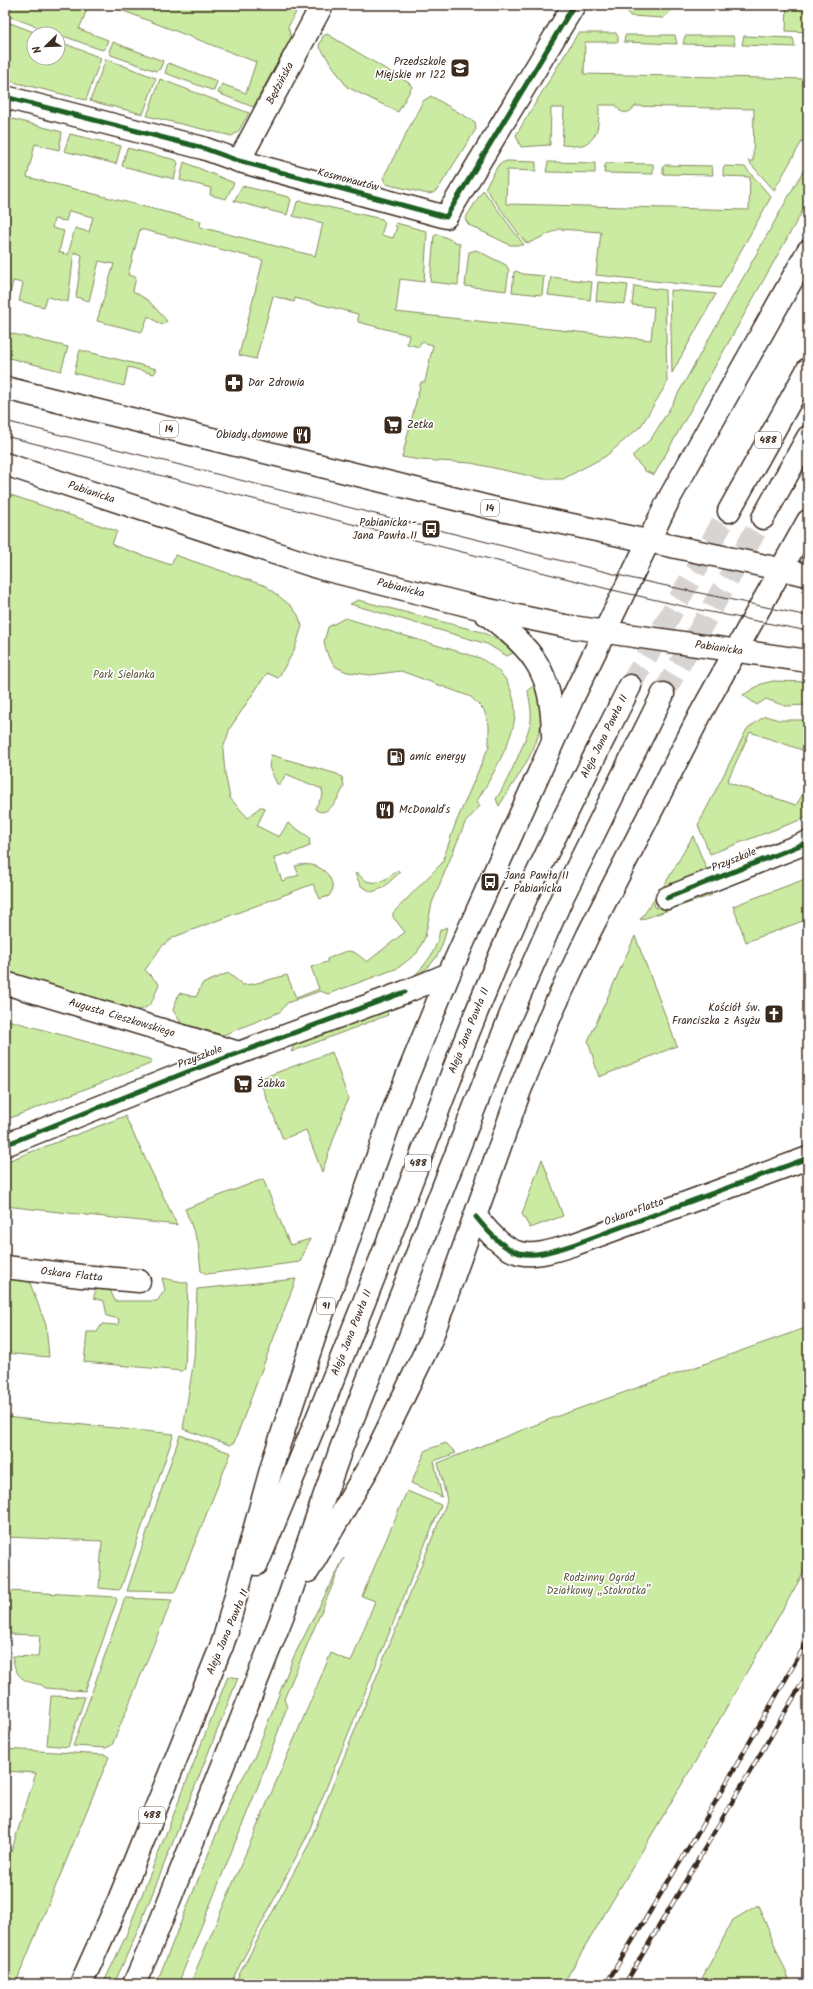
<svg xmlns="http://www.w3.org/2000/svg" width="813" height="1989" font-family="Kalam,sans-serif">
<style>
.green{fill:#cbeba3;stroke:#838a60;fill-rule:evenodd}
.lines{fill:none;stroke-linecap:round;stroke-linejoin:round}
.major-tunnel{stroke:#d8d4d2;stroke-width:22;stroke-dasharray:22 11;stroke-linecap:butt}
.minor-casing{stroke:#3b2a1e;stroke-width:25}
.major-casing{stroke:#3b2a1e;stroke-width:25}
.minor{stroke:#fff;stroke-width:22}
.major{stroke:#fff;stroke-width:22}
.tram{stroke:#3b2a1e;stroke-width:1}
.rail-casing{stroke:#3b2a1e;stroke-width:4.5}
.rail{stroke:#fff;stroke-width:3;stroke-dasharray:9;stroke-linecap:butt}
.cycleway-casing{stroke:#fff;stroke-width:8}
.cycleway{stroke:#1b5e20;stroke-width:5}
.labels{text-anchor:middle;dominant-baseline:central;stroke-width:3.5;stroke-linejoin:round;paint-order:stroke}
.shield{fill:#fff;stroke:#766a62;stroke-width:1}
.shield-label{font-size:10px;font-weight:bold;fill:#3b2a1e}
.poi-label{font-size:11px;fill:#3b2a1e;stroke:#fff;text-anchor:start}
.street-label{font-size:11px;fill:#3b2a1e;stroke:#fff}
.park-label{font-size:11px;fill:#5f5a3f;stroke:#fff}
</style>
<rect width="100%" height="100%" fill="#fff"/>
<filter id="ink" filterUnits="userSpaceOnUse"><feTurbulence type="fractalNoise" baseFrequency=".025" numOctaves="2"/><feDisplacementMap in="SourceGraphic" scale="8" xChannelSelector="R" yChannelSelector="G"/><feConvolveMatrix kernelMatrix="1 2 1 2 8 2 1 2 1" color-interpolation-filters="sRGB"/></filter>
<g filter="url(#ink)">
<!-- green -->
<g class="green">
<polygon points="13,5 89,5 79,29 108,40 105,48 102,50 5,15 5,7 11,10"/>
<polygon points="108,5 300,5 288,27 291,38 253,107 218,93 222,84 246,93 256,62"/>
<polygon points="629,5 678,5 663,18 630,16 628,12"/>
<polygon points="787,5 808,5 808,32 786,31"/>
<polygon points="5,21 39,34 34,34 34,58 58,58 58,41 101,58 86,100 5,80"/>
<path d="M578 33H616L618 37V42H585L584 74 808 79V131L774 190 748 161H753L754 109 635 106C631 112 627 114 620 111L616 105H599C599 119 600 140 582 145 576 147 568 145 562 145L564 108H551L550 145 521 147 516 135Z"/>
<polygon points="327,34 409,83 412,87 398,112 347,87 319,46 323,36"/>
<polygon points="625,35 675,35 677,44 624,42"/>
<polygon points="685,36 733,36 735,45 683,44"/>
<polygon points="744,36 793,38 795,47 742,45"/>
<polygon points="113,42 163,61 160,69 156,71 111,55 109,51"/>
<polygon points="106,59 156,78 143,114 90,101"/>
<polygon points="168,63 217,81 214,91 165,73"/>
<polygon points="160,79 249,113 238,132 232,136 147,116"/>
<polygon points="431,96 475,122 476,129 438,189 433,193 428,194 386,184 383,178 423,101"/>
<path d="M5 117 62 132 59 150 35 144 27 177 201 221 200 227 315 256 323 223 293 216 297 202 301 201 382 219 385 223 381 235 393 238 397 227 395 226 396 223 426 231 427 233 424 282 400 279 396 312 651 340 654 307 632 305 634 286 665 290 667 383 641 426 606 456 563 479H544L471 463 420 460 402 457 421 382H425L433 345 421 342 419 347 407 344 409 335 358 322V314L295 298 294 302 273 296 256 359 239 355 263 260 140 229 128 275 136 277 133 291 149 301 167 321 162 325 148 316 142 332 97 321 114 264 99 261 89 301 76 297 82 255 74 252 68 302 47 297 44 307 19 301 23 283 13 281 5 315ZM69 211 93 217 89 232 75 228 68 255 59 252 64 231 52 228 54 219 66 221Z"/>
<polygon points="70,134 121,146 116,164 64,151"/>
<polygon points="127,148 176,160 178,163 174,179 122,166"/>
<polygon points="507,161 536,162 536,171 507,170 506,204 749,210 750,177 723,176 723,169 725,166 745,167 771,197 720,288 596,275 601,232 559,229 529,243 525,242 485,188 499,164"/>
<polygon points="184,162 234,183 226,199 210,195 211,188 180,180"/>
<polygon points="548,162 595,163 595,173 546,172"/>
<polygon points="808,162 808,201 654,475 645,471 632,456 651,439 670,408"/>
<polygon points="607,163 653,164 653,174 604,173 605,165"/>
<polygon points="665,165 712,166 713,175 663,174 663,167"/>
<polygon points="242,186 289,197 291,200 287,215 234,201"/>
<polygon points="483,190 524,245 510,245 469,225 465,219"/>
<polygon points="438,234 460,244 458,285 430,282 434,236"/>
<polygon points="476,250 506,265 509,270 506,291 465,286 469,252"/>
<polygon points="516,271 523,274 544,276 542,295 512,292 514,272"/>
<polygon points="551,277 592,282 590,300 548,295"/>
<polygon points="598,282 628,285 625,304 596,301"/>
<polygon points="670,290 716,294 672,373"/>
<polygon points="5,332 68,347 61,371 5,357"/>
<polygon points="80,350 157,369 154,374 128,367 124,386 74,373"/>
<path d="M5 493 117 531 112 544 115 546 171 565 175 555 266 586 291 606 298 615 302 626 294 651 278 678 267 673 230 728 223 749 225 773 230 798 248 818 260 807H263L265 809 257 826 279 837 288 823 309 837 310 846 288 855 287 853 274 858 282 881 299 875 295 866C313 861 331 869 333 889L329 896 320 899 313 884 174 937 162 946 145 970 159 984C152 1001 153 1009 132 1011L5 974Z"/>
<polygon points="358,600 482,632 498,640 515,652 507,656 487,644 350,604"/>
<path d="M345 618 480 658C490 664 500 671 506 680 512 690 516 705 515 716 513 740 490 780 477 801L480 806 465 823 432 903 425 937 417 953 398 968 328 994 320 991 287 1003 281 1011 275 1014 223 1035 181 1023 173 1010 179 993 196 997 202 984 228 973 243 985 253 984 287 975 296 998 319 989 311 967 327 962V959C349 950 348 946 367 962L405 932 393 917V913L442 863 455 825 489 746V725L484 710 471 697 401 671 370 675 347 672 336 667 328 656 324 642 328 627Z"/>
<polygon points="773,681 808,682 808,705 785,706 766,699 757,705 743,695 761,684"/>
<path d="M536 684C539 696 541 708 541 720 540 748 513 783 499 806L496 799C505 787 529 735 531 720 532 710 529 700 528 690Z"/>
<polygon points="765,716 779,720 808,720 808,752 750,732 727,782 796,805 808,786 808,817 710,854 698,825 747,729"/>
<path d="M271 755 337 774 342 777 344 786C340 796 329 818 316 810L315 808 323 795 322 789 286 774 280 784H277L269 767Z"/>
<polygon points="693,836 707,870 667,886 654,904 655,908 710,889 712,895 640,920 665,884"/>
<path d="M397 870 400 872 383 888 372 892 361 886 355 874 358 873C368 889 386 882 397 870Z"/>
<polygon points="808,878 808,919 746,942 733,906"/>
<path d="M447 927C442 949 436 966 414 976 429 961 436 951 440 930Z"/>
<polygon points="635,936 677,1046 599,1077 588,1041"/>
<polygon points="387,1010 388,1015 291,1052 295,1043"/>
<polygon points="8,1020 152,1060 150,1064 5,1120 5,1043"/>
<polygon points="332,1052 348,1098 322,1172 306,1130 283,1139 259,1079"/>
<polygon points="125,1116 177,1225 5,1206 5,1162"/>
<polygon points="542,1159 563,1216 530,1228 522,1214"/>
<polygon points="263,1179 290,1245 310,1239 300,1262 207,1274 201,1271 198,1242 185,1209"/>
<polygon points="5,1275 28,1278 46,1325 49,1357 5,1353"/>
<path d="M162 1278 188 1283 185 1369 182 1371 84 1362 87 1332H97L102 1324 118 1325 119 1319 107 1316 104 1301 94 1298C94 1289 100 1287 108 1285L115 1301H157L165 1290Z"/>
<polygon points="296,1279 234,1443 230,1445 183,1429 194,1359 197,1289"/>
<polygon points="808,1327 808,1565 698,1757 563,1984 234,1984 309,1844 446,1504 447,1500 438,1463 558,1416"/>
<polygon points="5,1417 174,1434 121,1588 119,1590 99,1588 102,1541 5,1537"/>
<polygon points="180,1435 231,1453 175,1592 127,1591"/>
<polygon points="446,1443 456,1453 434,1461 442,1497 411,1483 426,1450"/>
<polygon points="407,1491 441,1505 306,1838 230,1984 190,1984 331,1653 351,1662 375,1601 362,1596"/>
<polygon points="344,1558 284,1699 287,1707 260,1781 178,1984 156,1984 231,1798 254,1758 294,1656"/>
<path d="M9 1591 115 1597 117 1600 85 1691 45 1688 42 1685C22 1681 16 1678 12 1656L38 1657 40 1635 7 1634Z"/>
<polygon points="125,1598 172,1600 112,1745 106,1748 73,1746"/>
<polygon points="228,1676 238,1678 138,1930 114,1984 103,1984 125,1938"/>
<polygon points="51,1696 85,1697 68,1747 47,1745"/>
<polygon points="5,1749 106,1755 109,1757 17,1980 11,1984 5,1984 5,1871 36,1773 5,1771"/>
<polygon points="758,1905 791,1984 699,1984 733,1920"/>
</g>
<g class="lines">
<!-- major-tunnel -->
<g class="major-tunnel">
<polyline points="630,686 729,511"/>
<polyline points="663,694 763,518"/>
</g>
<defs>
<g id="minor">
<polyline points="5,97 203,148 239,161 446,217 574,5"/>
<path id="s1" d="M239 161 322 5"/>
<polyline points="667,898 808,842"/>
<path id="s2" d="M5 983 239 1053"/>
<polyline points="5,1145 187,1072 405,992 449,974"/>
<path d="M476 1217C511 1260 524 1261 575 1244L808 1158"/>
<path id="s3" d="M5 1267 81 1276 139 1281"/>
</g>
<g id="major">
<polyline points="5,388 492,508 808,575"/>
<path id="s4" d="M5 464 320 568 479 608 565 626 808 661"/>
<polyline points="729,511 808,369"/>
<polyline points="763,518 808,437"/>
<path d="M485 613C535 651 552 671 553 736"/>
<path id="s5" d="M257 1564C308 1442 358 1319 406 1195 432 1128 456 1060 484 994 527 888 579 788 630 686"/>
<polyline points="308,1571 370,1465 430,1342 520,1090 551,1014 588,935 701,713 808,521"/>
<polyline points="222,1646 274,1459 315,1335 396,1104 449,974 573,697 670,497 808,251"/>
<polyline points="81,1984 119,1900 227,1632"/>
<polyline points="134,1984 153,1941 282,1617 342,1446 511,1014 562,898 663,694"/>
</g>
</defs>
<!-- minor casing -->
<use href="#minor" class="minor-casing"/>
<!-- major casing -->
<use href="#major" class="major-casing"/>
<!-- minor -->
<use href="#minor" class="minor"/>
<!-- major -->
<use href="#major" class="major"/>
<!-- tram -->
<g class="tram">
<polyline points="5,421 634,579 808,616"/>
<polyline points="5,436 608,589 700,610 808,631"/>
</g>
<defs>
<g id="rail">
<polyline points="606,1984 697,1834 808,1640"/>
<polyline points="625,1984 808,1673"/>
</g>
</defs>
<!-- rail casing -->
<use href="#rail" class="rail-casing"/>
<!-- rail -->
<use href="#rail" class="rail"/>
<defs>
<g id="cycleway">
<polyline points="5,97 203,148 239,161 446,217 574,5"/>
<polyline points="667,898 808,842"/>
<polyline points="5,1145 187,1072 405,992"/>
<path d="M476 1217C511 1260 524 1261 575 1244L808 1158"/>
</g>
</defs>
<!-- cycleway casing -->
<use href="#cycleway" class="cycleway-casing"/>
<!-- cycleway -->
<use href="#cycleway" class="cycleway"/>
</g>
</g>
<!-- icons -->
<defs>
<symbol id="school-square" viewBox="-11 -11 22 22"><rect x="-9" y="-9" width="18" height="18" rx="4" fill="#3b2a1e" stroke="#fff"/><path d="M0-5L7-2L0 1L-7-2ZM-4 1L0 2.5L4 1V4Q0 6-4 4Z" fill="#fff"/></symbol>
<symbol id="pharmacy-square" viewBox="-11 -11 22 22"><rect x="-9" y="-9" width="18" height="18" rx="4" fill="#3b2a1e" stroke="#fff"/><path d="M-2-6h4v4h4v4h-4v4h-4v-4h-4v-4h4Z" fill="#fff"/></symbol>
<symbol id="supermarket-square" viewBox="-11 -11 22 22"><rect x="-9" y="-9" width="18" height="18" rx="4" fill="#3b2a1e" stroke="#fff"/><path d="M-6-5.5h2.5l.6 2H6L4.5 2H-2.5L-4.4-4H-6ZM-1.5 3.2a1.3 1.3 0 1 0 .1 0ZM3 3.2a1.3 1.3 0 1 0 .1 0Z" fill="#fff"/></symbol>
<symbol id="restaurant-square" viewBox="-11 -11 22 22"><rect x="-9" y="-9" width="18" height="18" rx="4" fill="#3b2a1e" stroke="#fff"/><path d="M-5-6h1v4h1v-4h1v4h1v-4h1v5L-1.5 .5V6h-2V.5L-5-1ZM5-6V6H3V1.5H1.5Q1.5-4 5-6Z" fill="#fff"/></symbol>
<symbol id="bus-square" viewBox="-11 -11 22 22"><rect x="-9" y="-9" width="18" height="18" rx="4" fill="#3b2a1e" stroke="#fff"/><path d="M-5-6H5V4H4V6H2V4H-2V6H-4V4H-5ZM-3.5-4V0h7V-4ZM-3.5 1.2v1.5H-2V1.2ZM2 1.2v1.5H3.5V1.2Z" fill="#fff"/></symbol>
<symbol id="fuel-square" viewBox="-11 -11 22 22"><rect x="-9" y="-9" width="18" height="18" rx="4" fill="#3b2a1e" stroke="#fff"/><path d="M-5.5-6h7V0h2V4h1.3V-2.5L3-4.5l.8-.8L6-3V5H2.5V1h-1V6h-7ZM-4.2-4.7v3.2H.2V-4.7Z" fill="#fff"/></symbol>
<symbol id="church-square" viewBox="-11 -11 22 22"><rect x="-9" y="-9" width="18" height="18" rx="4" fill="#3b2a1e" stroke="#fff"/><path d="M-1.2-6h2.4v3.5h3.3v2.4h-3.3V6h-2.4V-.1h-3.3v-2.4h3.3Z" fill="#fff"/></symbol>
</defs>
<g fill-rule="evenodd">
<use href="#school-square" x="449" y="57" width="22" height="22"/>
<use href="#pharmacy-square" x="223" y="372" width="22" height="22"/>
<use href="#supermarket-square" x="382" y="414" width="22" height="22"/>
<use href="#restaurant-square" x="291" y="424" width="22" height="22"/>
<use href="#bus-square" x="420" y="518" width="22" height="22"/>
<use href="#fuel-square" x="385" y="746" width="22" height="22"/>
<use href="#restaurant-square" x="374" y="799" width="22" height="22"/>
<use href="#bus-square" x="479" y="871" width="22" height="22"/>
<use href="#church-square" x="763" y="1003" width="22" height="22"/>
<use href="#supermarket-square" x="232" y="1073" width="22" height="22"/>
</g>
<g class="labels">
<!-- shield labels -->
<g class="shield">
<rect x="160" y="421" width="18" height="16" rx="3"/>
<rect x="755" y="432" width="26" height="16" rx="3"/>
<rect x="481" y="500" width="18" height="16" rx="3"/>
<rect x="405" y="1155" width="26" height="16" rx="3"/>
<rect x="317" y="1298" width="18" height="16" rx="3"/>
<rect x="139" y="1807" width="26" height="16" rx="3"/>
</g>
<g class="shield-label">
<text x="169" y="429">14</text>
<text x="768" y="440">488</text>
<text x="490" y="508">14</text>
<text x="418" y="1163">488</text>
<text x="326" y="1306">91</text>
<text x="152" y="1815">488</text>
</g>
<!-- poi labels -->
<g class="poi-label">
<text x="446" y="62" text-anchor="end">Przedszkole<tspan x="446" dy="13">Miejskie nr 122</tspan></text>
<text x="248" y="383">Dar Zdrowia</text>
<text x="407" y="425">Zetka</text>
<text x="288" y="435" text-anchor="end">Obiady domowe</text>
<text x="417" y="523" text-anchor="end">Pabianicka -<tspan x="417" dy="13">Jana Pawła II</tspan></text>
<text x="410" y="757">amic energy</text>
<text x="399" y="810">McDonald's</text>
<text x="504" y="876">Jana Pawła II<tspan x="504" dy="13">- Pabianicka</tspan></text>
<text x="760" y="1008" text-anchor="end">Kościół św.<tspan x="760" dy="13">Franciszka z Asyżu</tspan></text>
<text x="257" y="1084">Żabka</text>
</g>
<!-- street labels -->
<g class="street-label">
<text stroke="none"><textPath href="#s1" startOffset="88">Będzińska</textPath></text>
<text transform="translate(348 180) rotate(15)">Kosmonautów</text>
<text stroke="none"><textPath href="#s4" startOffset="91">Pabianicka</textPath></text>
<text stroke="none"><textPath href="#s4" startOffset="415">Pabianicka</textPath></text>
<text stroke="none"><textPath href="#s4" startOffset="739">Pabianicka</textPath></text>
<text stroke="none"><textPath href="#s5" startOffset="898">Aleja Jana Pawła II</textPath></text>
<text transform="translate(734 860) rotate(-22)">Przyszkole</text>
<text stroke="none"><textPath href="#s2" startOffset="122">Augusta Cieszkowskiego</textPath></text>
<text stroke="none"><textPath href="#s5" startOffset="574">Aleja Jana Pawła II</textPath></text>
<text transform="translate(200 1057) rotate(-21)">Przyszkole</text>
<text transform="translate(634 1212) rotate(-20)">Oskara Flatta</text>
<text stroke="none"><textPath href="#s3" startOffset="67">Oskara Flatta</textPath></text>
<text stroke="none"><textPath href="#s5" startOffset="250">Aleja Jana Pawła II</textPath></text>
<text transform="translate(228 1632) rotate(-67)">Aleja Jana Pawła II</text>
</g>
<!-- park labels -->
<g class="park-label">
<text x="124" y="675">Park Sielanka</text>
<text x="599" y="1578">Rodzinny Ogród<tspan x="599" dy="13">Działkowy „Stokrotka”</tspan></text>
</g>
</g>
<!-- margin -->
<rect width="813" height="1989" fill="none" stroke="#fff" stroke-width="20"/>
<rect x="10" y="10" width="793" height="1969" fill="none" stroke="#3b2a1e" stroke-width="1.5" filter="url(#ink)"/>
<!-- north arrow -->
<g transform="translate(46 46) rotate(247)"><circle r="19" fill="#ffffff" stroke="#b1aaa5"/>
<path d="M0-3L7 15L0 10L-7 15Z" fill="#3b2a1e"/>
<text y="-6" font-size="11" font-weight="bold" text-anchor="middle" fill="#3b2a1e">N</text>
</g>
</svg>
